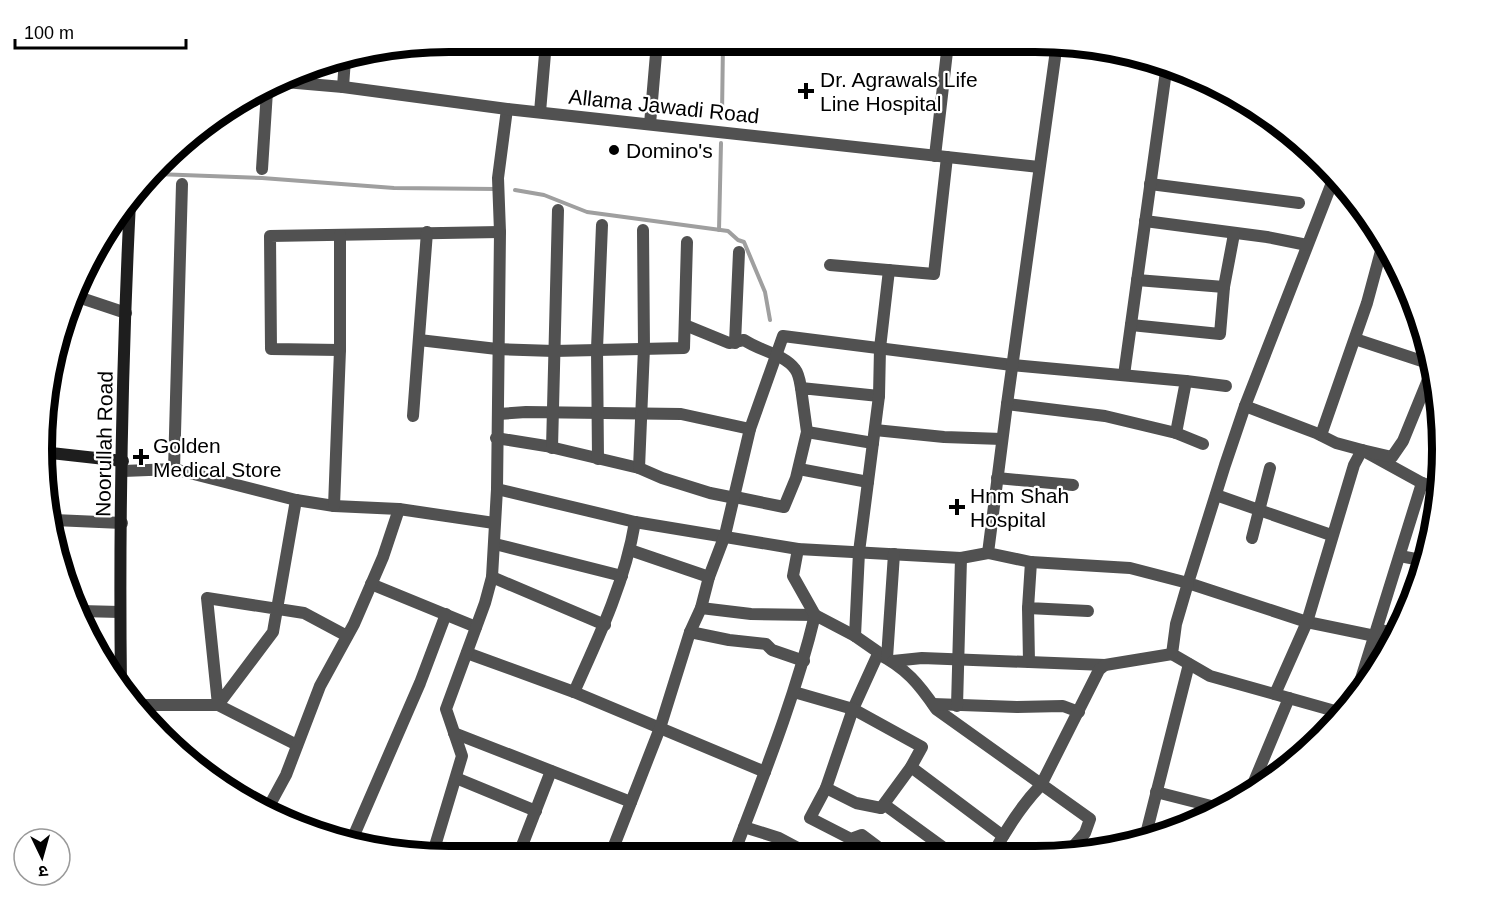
<svg xmlns="http://www.w3.org/2000/svg" width="1485" height="899" font-family="Arial,'Noto Sans Devanagari',sans-serif">
<style>
.lines{fill:none;stroke-linecap:round;stroke-linejoin:round}
.stream{stroke:#9f9f9f;stroke-width:4}
.minor{stroke:#515151;stroke-width:12}
.tertiary{stroke:#515151;stroke-width:12}
.secondary{stroke:#1e1e1e;stroke-width:12}
.poi-dot{fill:#000;stroke:#fff;stroke-width:2}
.labels{text-anchor:middle;dominant-baseline:central;stroke-width:4.5;stroke-linejoin:round;paint-order:stroke}
.poi-label{font-size:21px;fill:#000;stroke:#fff;text-anchor:start}
.street-label{font-size:21px;fill:#000;stroke:#fff}
.rim{fill:none;stroke:#000;stroke-width:8}
</style>
<rect width="100%" height="100%" fill="#fff"/>
<g class="lines">
<!-- stream -->
<g class="stream">
<polyline points="722,115 723,42"/>
<polyline points="156,174 262,178 394,188 496,189"/>
<polyline points="515,190 544,195 587,212 728,231 738,240 744,242 765,292 770,320"/>
<polyline points="719,230 721,143"/>
</g>
<!-- minor -->
<g class="minor">
<polyline points="913,43 947,47"/>
<polyline points="1057,47 1141,59"/>
<polyline points="343,87 345,59"/>
<polyline points="540,112 546,42"/>
<polyline points="650,124 657,42"/>
<polyline points="935,156 948,43"/>
<polyline points="262,169 267,91"/>
<polyline points="1335,175 1245,406 1225,465 1188,583 1307,622 1375,636"/>
<polyline points="1332,182 1346,189"/>
<polyline points="1150,184 1299,203"/>
<polyline points="1145,221 1267,237 1307,245"/>
<polyline points="830,265 934,274 947,157"/>
<polyline points="1137,280 1224,287"/>
<polyline points="75,296 126,313"/>
<path d="M685 325 729 343 744 340C760 351 784 354 795 369 799 374 800 382 801 388"/>
<polyline points="1131,325 1220,334 1224,287 1234,234"/>
<polyline points="1355,339 1434,365"/>
<polyline points="419,340 497,349 554,351 684,348 687,242"/>
<polyline points="735,343 739,252"/>
<polyline points="340,350 271,349 270,236 500,232"/>
<polyline points="1124,375 1167,64"/>
<polyline points="1186,381 1226,386"/>
<polyline points="1007,404 1105,416 1176,433"/>
<polyline points="1245,406 1316,433 1336,443 1362,450 1422,483 1439,489"/>
<polyline points="498,414 526,412 681,414 750,429"/>
<polyline points="413,416 427,232"/>
<polyline points="875,430 944,437 1002,439"/>
<polyline points="807,432 873,443"/>
<polyline points="1321,435 1367,303 1384,240"/>
<polyline points="496,438 546,446 639,468 662,478 710,493 735,498"/>
<polyline points="552,448 558,210"/>
<polyline points="598,459 597,349 602,225"/>
<polyline points="639,468 644,348 643,230"/>
<polyline points="174,469 182,184"/>
<polyline points="799,469 868,482"/>
<polyline points="123,471 174,469 296,500 334,506 399,509 494,523"/>
<polyline points="997,478 1073,485"/>
<polyline points="497,489 635,522 798,549 961,558 988,553"/>
<polyline points="1216,495 1331,535"/>
<polyline points="735,497 784,507 796,478 807,432 801,388 879,396"/>
<polyline points="296,500 273,632 218,705 207,598 304,613 347,636"/>
<polyline points="334,506 340,350 340,235"/>
<polyline points="54,520 122,523"/>
<polyline points="1252,538 1270,468"/>
<polyline points="495,544 622,576"/>
<polyline points="1400,556 1426,561"/>
<polyline points="1031,562 1028,608 1088,611"/>
<polyline points="492,577 605,625"/>
<polyline points="709,577 725,535 750,429 783,336 1012,365 1186,381 1176,433 1203,444"/>
<polyline points="371,584 476,627"/>
<path d="M701 608 751 614 815 615 855 636 878 652V654C906 668 919 684 936 709L1090 819 1085 833 1065 856"/>
<polyline points="1028,608 1029,662"/>
<polyline points="80,611 120,612"/>
<polyline points="1377,629 1397,634"/>
<polyline points="690,632 729,640 766,644 772,650 804,661"/>
<polyline points="855,636 859,552 879,396 880,348 889,270"/>
<polyline points="467,653 574,692 765,772"/>
<polyline points="878,654 853,709 826,788 810,818 851,839 862,835 890,856"/>
<polyline points="887,658 894,554"/>
<polyline points="893,661 922,658 1105,665"/>
<path d="M574 692C599 637 625 582 635 522"/>
<polyline points="794,692 853,709 922,747 911,767 881,808"/>
<polyline points="1275,694 1307,622 1354,465 1362,450 1392,457 1403,441 1434,365"/>
<polyline points="1355,698 1422,483"/>
<polyline points="933,704 1017,707 1063,706 1079,712"/>
<polyline points="134,705 218,705 297,745"/>
<polyline points="957,706 961,558"/>
<polyline points="454,733 631,802"/>
<polyline points="911,767 1003,836"/>
<polyline points="456,778 536,811"/>
<polyline points="826,788 856,803 881,808 885,805 955,856"/>
<polyline points="1156,792 1223,809"/>
<polyline points="1248,796 1289,698"/>
<polyline points="267,810 286,775 320,686 354,624 383,557 399,509"/>
<polyline points="744,827 779,838 813,856"/>
<polyline points="351,842 420,683 446,614"/>
<polyline points="1144,842 1189,664"/>
<polyline points="432,856 462,756 446,709 485,603 492,577 497,489 500,232 498,178 507,109"/>
<polyline points="518,856 551,771"/>
<polyline points="610,856 660,728 690,632 701,608 709,577 630,550"/>
<path d="M733 856C763 777 795 698 815 615L793 576 798 549"/>
</g>
<!-- tertiary -->
<g class="tertiary">
<polyline points="1057,43 1007,404 988,553 1031,562 1130,568 1188,583 1176,624 1172,654 1210,676 1342,713"/>
<polyline points="285,82 343,87 507,109 1039,167"/>
<path d="M992 856C1005 831 1021 806 1041 785L1099 670 1105 665 1172 654"/>
</g>
<!-- secondary -->
<g class="secondary">
<polyline points="42,452 123,461"/>
<path d="M121 687C119 526 122 363 130 202"/>
</g>
</g>
<!-- markers -->
<g class="poi-dot">
<path d="M803 82h6v6h6v6h-6v6h-6v-6h-6v-6h6z"/>
<circle cx="614" cy="150" r="6"/>
<path d="M138 448h6v6h6v6h-6v6h-6v-6h-6v-6h6z"/>
<path d="M954 498h6v6h6v6h-6v6h-6v-6h-6v-6h6z"/>
</g>
<g class="labels">
<!-- poi labels -->
<g class="poi-label">
<text x="820" y="79">Dr. Agrawals Life<tspan x="820" dy="24">Line Hospital</tspan></text>
<text x="626" y="150">Domino's</text>
<text x="153" y="445">Golden<tspan x="153" dy="24">Medical Store</tspan></text>
<text x="970" y="495">Hnm Shah<tspan x="970" dy="24">Hospital</tspan></text>
</g>
<!-- street labels -->
<g class="street-label">
<text transform="translate(664 106) rotate(6)">Allama Jawadi Road</text>
<text transform="translate(104 444) rotate(-89)">Noorullah Road</text>
</g>
</g>
<!-- crop -->
<path d="M0 0H1485V899H0ZM449 52H1035A397 397 0 0 1 1432 449V449A397 397 0 0 1 1035 846H449A397 397 0 0 1 52 449V449A397 397 0 0 1 449 52Z" fill="#fff" fill-rule="evenodd"/>
<path class="rim" d="M449 52H1035A397 397 0 0 1 1432 449V449A397 397 0 0 1 1035 846H449A397 397 0 0 1 52 449V449A397 397 0 0 1 449 52Z"/>
<!-- north arrow -->
<g transform="translate(42 857) rotate(175)"><circle r="28" fill="#ffffff" stroke="#999999" stroke-width="1.5"/>
<path d="M0-4.5L10 22L0 15L-10 22Z" fill="#000000"/>
<text y="-9" font-size="16" font-weight="bold" text-anchor="middle" fill="#000000">उ</text>
</g>
<!-- scale -->
<path d="M15 39v9h171v-9" fill="none" stroke="#000000" stroke-width="3"/>
<text x="24" y="39" font-size="18" fill="#000000" stroke="#ffffff" stroke-width="4.5" paint-order="stroke">100 m</text>
</svg>
